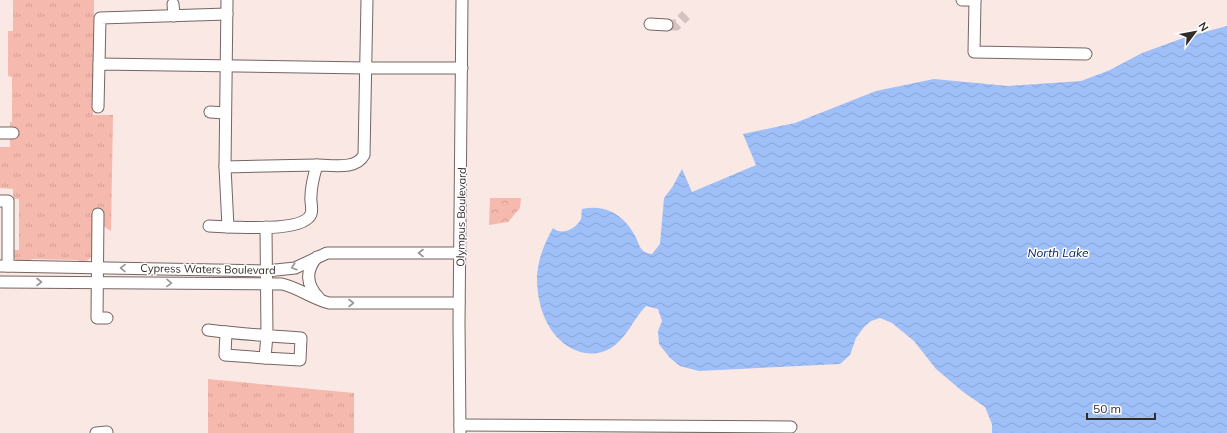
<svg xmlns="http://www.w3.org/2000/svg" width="1227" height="433" font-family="Mulish,sans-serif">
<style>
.grass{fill:url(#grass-tufts)}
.park{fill:url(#park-crowns)}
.water{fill:url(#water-waves)}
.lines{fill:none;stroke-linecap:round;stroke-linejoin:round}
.minor-tunnel{stroke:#d2c2c0;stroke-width:11;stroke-dasharray:11 5.5;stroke-linecap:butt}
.minor-casing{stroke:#756663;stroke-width:13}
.minor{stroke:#fff;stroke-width:11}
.oneway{stroke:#989694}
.labels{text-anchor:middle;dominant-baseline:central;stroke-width:3;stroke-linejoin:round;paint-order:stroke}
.street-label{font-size:11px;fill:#322c2a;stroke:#fff}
.water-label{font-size:12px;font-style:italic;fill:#012362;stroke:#fff}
</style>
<defs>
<pattern id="grass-tufts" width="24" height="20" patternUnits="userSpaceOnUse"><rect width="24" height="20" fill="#f6b9ad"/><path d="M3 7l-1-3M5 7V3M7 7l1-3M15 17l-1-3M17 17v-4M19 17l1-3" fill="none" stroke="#d39f95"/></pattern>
<pattern id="park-crowns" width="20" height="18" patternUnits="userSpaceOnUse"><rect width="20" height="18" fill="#f6b9ad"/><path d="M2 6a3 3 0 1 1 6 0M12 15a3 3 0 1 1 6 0" fill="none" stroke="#d39f95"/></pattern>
<pattern id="water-waves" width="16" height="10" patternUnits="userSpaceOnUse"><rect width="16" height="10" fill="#9ebff7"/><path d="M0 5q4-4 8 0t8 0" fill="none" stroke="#89a4d4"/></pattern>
</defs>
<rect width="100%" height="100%" fill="#fae8e5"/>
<!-- grass -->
<g class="grass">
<path d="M13 0H94L93 115H113L111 231C101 226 101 221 101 210H92V257L84 263H81L78 260 32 259 28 263C17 262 14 261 12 250H19V199H13V189L0 188V147H10V139H14V129H10V122H12V77L8 76V31H13Z"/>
<polygon points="208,379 354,393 354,433 208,433"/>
</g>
<!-- park -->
<polygon class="park" points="490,198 521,198 520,208 508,222 489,225"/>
<!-- water -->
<path class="water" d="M1227 26V433H992V424L985 407 962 391 936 369 914 341 892 323 880 318 871 321 864 327 856 338 850 355 840 364 699 371 680 366 670 358 659 344 658 331 662 321 658 309 646 306C633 319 627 338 611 348 584 364 554 343 544 316 539 304 537 290 537 277 538 259 544 244 553 228 562 236 576 229 581 219 582 216 581 212 582 209 604 204 623 214 634 234 640 244 639 253 652 254L660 244 664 198 673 186 682 169 692 192 756 165 743 134 795 123 876 91 934 79 1008 86 1081 81 1110 70 1142 53 1186 37Z"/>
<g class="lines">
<!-- minor-tunnel -->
<polyline class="minor-tunnel" points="667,25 676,25 686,15"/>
<defs>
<g id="minor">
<path d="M227 0 225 167 228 227C245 227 304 232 311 214 313 209 310 201 311 196 311 185 314 175 317 165 333 165 356 170 364 155L367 0"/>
<polyline points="962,0 975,0"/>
<polyline points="975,0 974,52 1086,54"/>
<polyline points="173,4 174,16"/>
<polyline points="650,24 667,25"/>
<polyline points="99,64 100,18 227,14"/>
<polyline points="98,107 99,64 366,68 462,68"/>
<polyline points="210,112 225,113"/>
<polyline points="0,133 13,133"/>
<polyline points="225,167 317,165"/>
<polyline points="0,201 8,201 8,266"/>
<polyline points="98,214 97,318 107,318"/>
<polyline points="209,226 228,227"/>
<path d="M317 257C305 271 306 285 319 298"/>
<polyline points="0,266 266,271 295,268 327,253 460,253"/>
<path d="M0 282 282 284C299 288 313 299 329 303H459"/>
<path d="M208 330C239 334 270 336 301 338L300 360 265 358 267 335 266 227"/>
<polyline points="226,332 225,355 265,358"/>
<polyline points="460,425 791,427"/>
<polyline points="96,433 107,432"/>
<polyline points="460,433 459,323 462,0"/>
</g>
</defs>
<!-- minor casing -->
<use href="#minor" class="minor-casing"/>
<!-- minor -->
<use href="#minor" class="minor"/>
</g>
<!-- one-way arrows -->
<defs><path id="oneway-chevron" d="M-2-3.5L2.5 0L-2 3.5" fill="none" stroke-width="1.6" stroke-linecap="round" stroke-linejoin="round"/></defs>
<g class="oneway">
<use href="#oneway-chevron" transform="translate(421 253) rotate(180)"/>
<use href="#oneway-chevron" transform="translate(294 267) rotate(163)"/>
<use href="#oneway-chevron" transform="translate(123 268) rotate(-179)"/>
<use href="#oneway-chevron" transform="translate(39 282)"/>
<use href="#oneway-chevron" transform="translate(169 283) rotate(1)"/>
<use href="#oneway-chevron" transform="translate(351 303)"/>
</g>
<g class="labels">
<!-- street labels -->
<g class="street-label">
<text transform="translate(461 217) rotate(-89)">Olympus Boulevard</text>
<text transform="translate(208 269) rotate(1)">Cypress Waters Boulevard</text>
</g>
<!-- water labels -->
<g class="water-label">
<text x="1058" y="252">North Lake</text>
</g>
</g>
<!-- north arrow -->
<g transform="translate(1195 32) rotate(58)" stroke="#ffffff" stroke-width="3" paint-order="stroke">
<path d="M0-3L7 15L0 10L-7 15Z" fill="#322c2a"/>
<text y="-6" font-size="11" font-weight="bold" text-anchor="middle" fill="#322c2a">N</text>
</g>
<!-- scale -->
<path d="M1087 413v6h68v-6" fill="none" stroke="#322c2a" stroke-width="2"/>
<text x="1093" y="413" font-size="12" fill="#322c2a" stroke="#ffffff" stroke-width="3" paint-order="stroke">50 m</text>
</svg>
